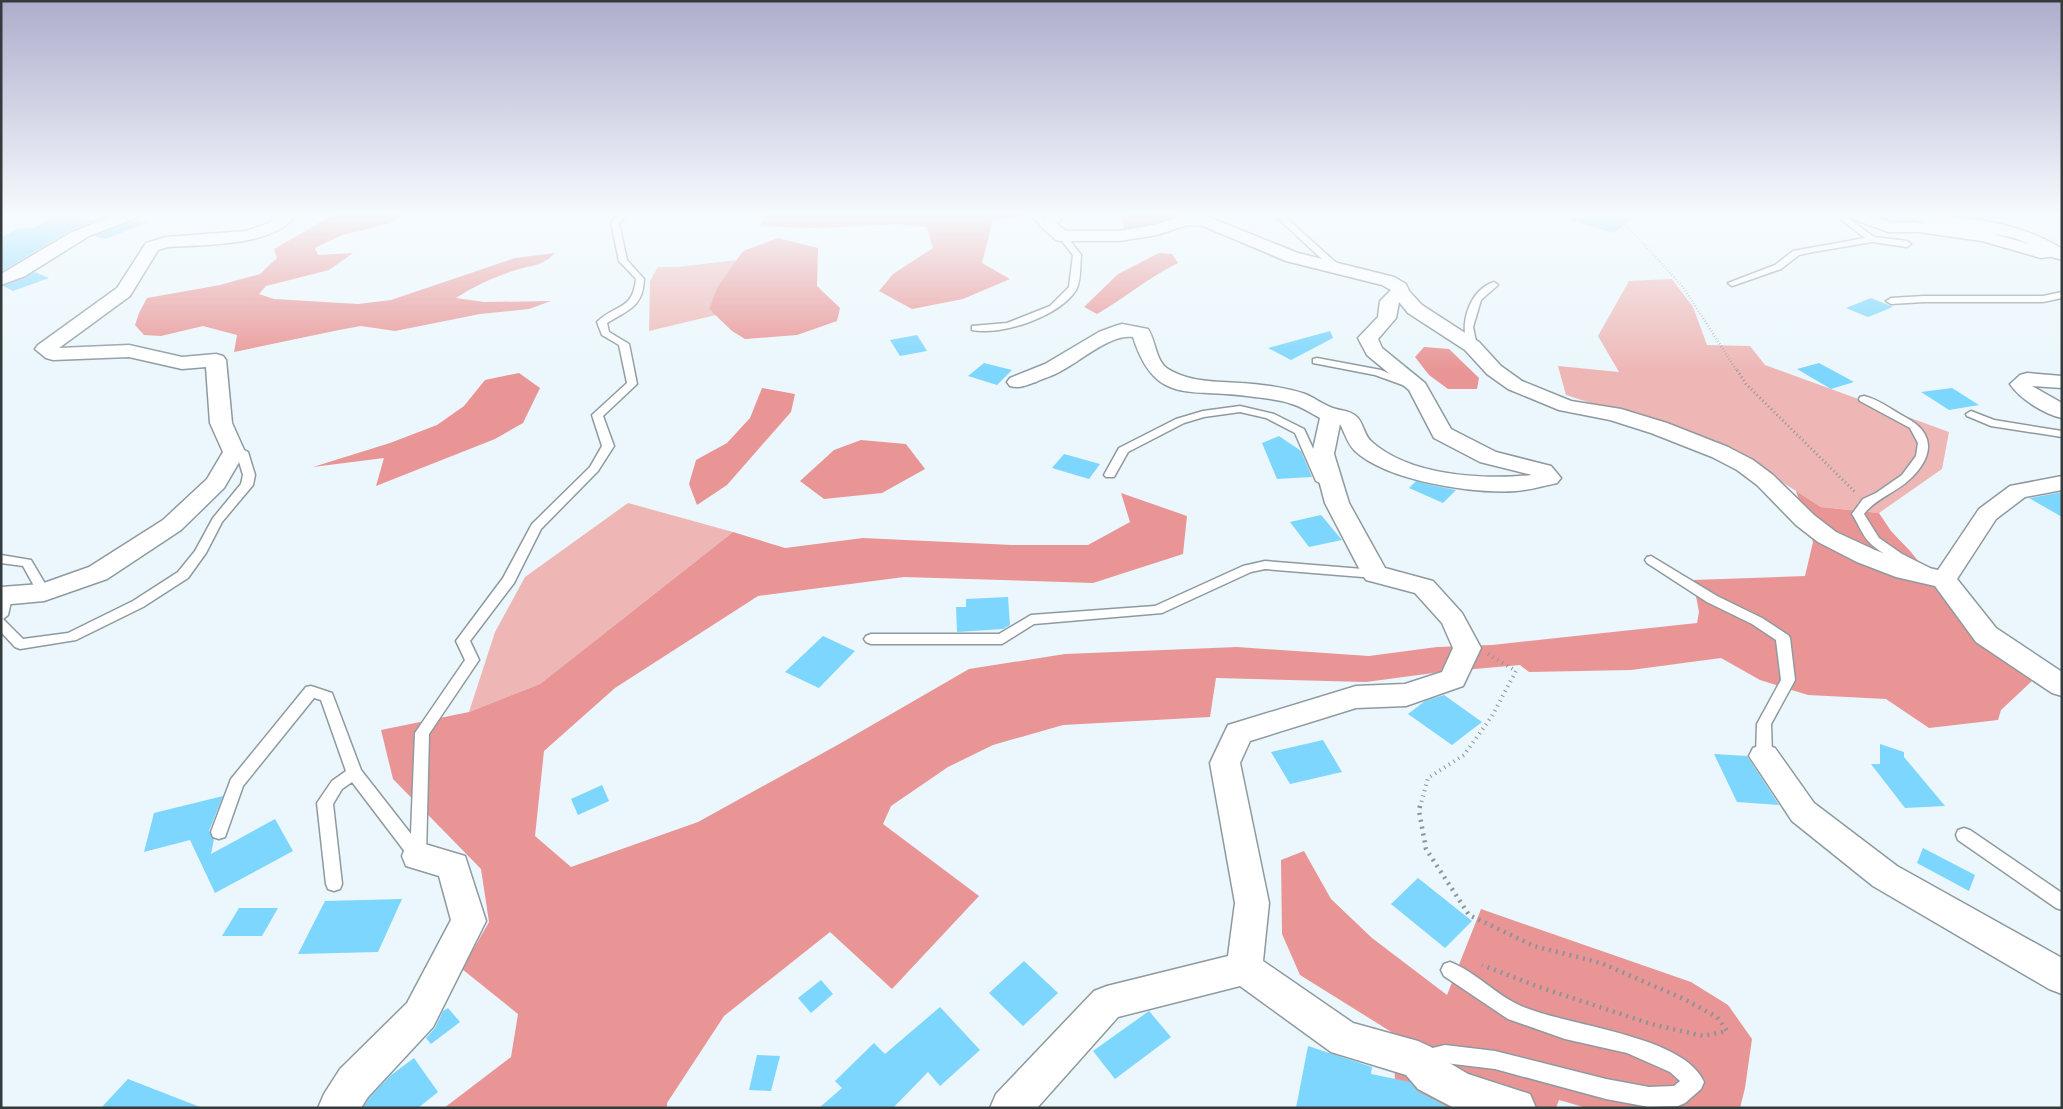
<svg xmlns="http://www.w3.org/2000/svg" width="2063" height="1109" font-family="Inter,sans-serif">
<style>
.green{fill:#eeb7b6}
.forest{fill:#e99595}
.building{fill:#7dd6fd}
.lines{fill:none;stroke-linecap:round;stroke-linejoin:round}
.lane-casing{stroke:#8f9a9f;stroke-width:3}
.street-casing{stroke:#8f9a9f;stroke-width:3}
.path-far3{stroke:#8c9498;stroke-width:2.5;stroke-dasharray:0.5 2.5;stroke-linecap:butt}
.path-far2{stroke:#8c9498;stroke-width:3;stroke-dasharray:1 3;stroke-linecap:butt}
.path-far1{stroke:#8c9498;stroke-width:4;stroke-dasharray:1 4.5;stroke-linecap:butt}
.path{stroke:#8c9498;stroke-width:4.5;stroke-dasharray:2 5;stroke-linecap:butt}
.lane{fill:#fff;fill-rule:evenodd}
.street{fill:#fff;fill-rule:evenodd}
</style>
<rect width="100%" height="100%" fill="#ebf7fc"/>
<!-- green -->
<g class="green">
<polygon points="737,260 717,289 709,309 716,315 649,331 650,281 658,267 677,267"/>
<polygon points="1672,279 1693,307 1707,345 1750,346 1765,365 1949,432 1942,469 1879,513 1821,507 1727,447 1566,395 1558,366 1619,372 1598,336 1629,281"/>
<polygon points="628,503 733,532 540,684 469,712 495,632 525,577"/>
</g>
<!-- forest -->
<g class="forest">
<path d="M333 215H407L383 225 342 235 315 248 318 255 353 253 329 270 266 286 259 294 274 299 358 304 391 300 515 258 555 253C543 266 532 265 516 270 496 276 474 286 456 298L484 302 551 301 529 309 480 314 395 331 361 326 339 330 234 352 237 335 203 326 161 336 144 335 135 325 139 313 147 298 220 285 260 274 277 258 274 249Z"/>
<polygon points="765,215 1046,215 993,219 982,263 1010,279 963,299 912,309 879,291 893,274 933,248 927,227 898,224 814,228 760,226"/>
<path d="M1123 215H1206C1178 219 1152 226 1124 230Z"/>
<polygon points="778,238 818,248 817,286 840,308 837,321 797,335 745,339 732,331 709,309 717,288 743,251"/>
<path d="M1159 253 1172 254 1178 263C1149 277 1125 298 1097 314L1084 307 1118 274Z"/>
<polygon points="1424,347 1449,349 1479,378 1477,389 1448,389 1429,375 1415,357"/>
<polygon points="519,373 540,388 523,423 495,439 376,486 384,458 313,467 390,443 437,425 464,406 485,380"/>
<polygon points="762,388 795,394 791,412 727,485 697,505 689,484 696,460 727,443 750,418"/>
<polygon points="861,440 906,444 925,469 882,493 824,499 800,481 834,450"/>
<polygon points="1796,491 1821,507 1879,513 1891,531 1911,552 1975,633 2032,681 2001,710 1998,720 1929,728 1886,699 1808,695 1760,680 1721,658 1631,670 1529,672 1520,665 1441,672 1366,682 1216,678 1210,717 1063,725 993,745 948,767 891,806 883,824 979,896 892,989 830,932 724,1016 667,1103 667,1108 444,1108 511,1057 518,1014 462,969 489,922 481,869 393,779 381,730 469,712 540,684 733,532 785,548 863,538 1012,545 1088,545 1130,522 1121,493 1187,516 1183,554 1093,583 904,577 758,596 615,688 544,751 535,836 571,867 698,822 841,743 969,669 1065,654 1237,647 1369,656 1437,647 1492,645 1697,623 1699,612 1693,580 1805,576 1813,542"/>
<polygon points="1304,851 1331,899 1372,938 1447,995 1481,909 1691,982 1728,1005 1752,1039 1745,1088 1740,1108 1587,1108 1559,1100 1556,1108 1396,1108 1393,1033 1300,975 1282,934 1281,860"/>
</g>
<!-- building -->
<g class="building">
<polygon points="1571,215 1636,215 1614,233 1571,220"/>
<polygon points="52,218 97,220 69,231 1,272 1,238 18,228 34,228"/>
<polygon points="133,221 149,222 105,239 94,236"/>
<polygon points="35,272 49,278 13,291 3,286"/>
<polygon points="1871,298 1893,307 1868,317 1846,308"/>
<polygon points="1330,331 1333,338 1291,360 1268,348"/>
<polygon points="917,335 927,351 900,356 890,340"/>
<polygon points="984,363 1012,370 997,385 968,376"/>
<polygon points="1819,363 1854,382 1831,389 1797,369"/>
<polygon points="1952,388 1979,405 1949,410 1921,392"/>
<polygon points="1279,436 1301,451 1312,477 1277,479 1262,443"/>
<polygon points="1064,454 1100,464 1089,479 1052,468"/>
<polygon points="1416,481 1431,485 1456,490 1443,503 1409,488"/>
<polygon points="2062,492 2062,517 2029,498 2030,498"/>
<polygon points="1321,515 1342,540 1309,547 1290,522"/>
<polygon points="1008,597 1010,625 1003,629 957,632 956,607 966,607 966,599"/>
<polygon points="823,636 855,651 819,688 785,672"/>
<polygon points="1444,695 1482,722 1452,745 1408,714 1425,701"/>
<polygon points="1323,740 1342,772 1290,784 1271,752"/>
<polygon points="1880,744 1904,752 1904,757 1945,806 1905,808 1871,764 1880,764"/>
<polygon points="1714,754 1747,756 1779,805 1737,802"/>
<polygon points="602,785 609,801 578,815 571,799"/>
<polygon points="223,796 209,831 214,839 211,854 275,819 293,851 215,893 190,840 144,852 154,813"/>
<polygon points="1923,848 1975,875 1969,891 1917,863"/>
<polygon points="1418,878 1472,921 1445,948 1391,904"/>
<polygon points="402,899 378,952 298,954 325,901"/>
<polygon points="239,908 278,908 262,936 222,936"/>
<polygon points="1024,961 1058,993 1023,1026 989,993"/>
<polygon points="821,980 833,994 811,1013 798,998"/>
<polygon points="940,1007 980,1050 940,1086 928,1072 893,1108 819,1108 842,1088 835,1081 874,1043 885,1054"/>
<polygon points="448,1008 460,1022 431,1044 426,1038 435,1028 443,1011"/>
<polygon points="1149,1011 1171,1037 1115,1079 1093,1051"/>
<polygon points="1308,1046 1372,1067 1371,1074 1410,1082 1417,1091 1450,1108 1296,1108"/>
<polygon points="757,1055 780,1056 771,1091 749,1090"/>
<polygon points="414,1058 438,1092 418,1108 363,1108 369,1098 391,1075"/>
<polygon points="128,1079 200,1107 199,1108 101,1108"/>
</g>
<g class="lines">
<defs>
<g id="lane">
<path d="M619 215H629L619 223 627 260 644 279C643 307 628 310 607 323L609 332 629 344 637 384 603 416 614 446 598 471 541 529 514 583 470 641 479 660 429 734 426 856 424 861 418 863 412 861 352 782 342 789 333 804 342 884 340 889 334 891 328 889 326 884 317 803 332 781 346 771 321 700 314 698 243 786 225 837 219 839 213 837 211 832 231 779 306 687 311 686 332 693 361 770 411 834 415 733 465 660 456 641 503 578 532 524 590 467 602 446 592 415 627 383 619 345 602 335 597 322C615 304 633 311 636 279L619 261 611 222Z"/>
<polygon points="1029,215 1038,215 1051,225 1044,227"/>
<polygon points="1274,215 1283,215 1342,268 1342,272 1336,272"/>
<polygon points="1835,215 1844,215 1874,237 1907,241 1911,244 1907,247 1872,242 1813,252 1799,255 1781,269 1735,285 1732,286 1728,283 1775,265 1793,251 1865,238"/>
<path d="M1062 233 1065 234 1081 255C1080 264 1081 282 1076 290 1060 316 1002 336 972 330V326L1007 323 1050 306 1069 287 1073 255 1058 236Z"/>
<polygon points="2049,250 2062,254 2062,260 2046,255 2046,251"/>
<path d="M1494 282 1498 285 1481 300 1473 327 1477 346 1475 348H1469C1458 326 1469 290 1494 282Z"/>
<polygon points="2062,292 2062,298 2043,302 1924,302 1891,304 1886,301 1891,298 1924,296 2043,296"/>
<polygon points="1317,358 1381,370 1416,385 1411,388 1375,375 1313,363 1313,359"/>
<path d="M1864 396C1878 399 1892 410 1905 417 1936 433 1934 457 1909 480 1895 493 1875 499 1864 514L1879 538 1902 554 1930 568 1932 571 1930 574C1918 577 1881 553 1871 544 1863 537 1858 523 1852 514L1863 499 1876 493 1902 475 1916 456 1918 443 1910 428 1860 401 1859 399 1860 397Z"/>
<polygon points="1240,406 1274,414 1304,429 1328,481 1326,483 1322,484 1316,481 1295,433 1266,418 1240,412 1204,417 1184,423 1128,452 1114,477 1106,477 1104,475 1119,448 1176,419 1203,411"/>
<polygon points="1971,411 1994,420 2062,431 2062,437 1991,426 1967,416 1966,414"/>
<polygon points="234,449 242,449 248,452 255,475 253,485 222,522 206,553 188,578 143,607 76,640 20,649 15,647 1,632 1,594 10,594 12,597 8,615 3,619 23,639 68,633 133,601 178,572 195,551 213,518 241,484 243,475 237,455 230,454 228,452"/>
<polygon points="1,555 31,560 50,592 49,595 39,595 23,566 1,563"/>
<polygon points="1651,556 1717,596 1762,618 1788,635 1790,638 1795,680 1771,724 1772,756 1769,760 1764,762 1759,760 1756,756 1757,724 1781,680 1776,640 1752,624 1707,602 1647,563 1645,560 1647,557"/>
<polygon points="1265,561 1375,570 1381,574 1375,578 1265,569 1251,572 1162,613 1034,624 1002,644 871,644 866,642 864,639 866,636 871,634 999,634 1031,615 1155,606 1243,566"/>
<polygon points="1964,828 1970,830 2062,893 2062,910 2056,908 1958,840 1956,835 1958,830"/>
<path d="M1450 962C1476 972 1496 995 1521 1006 1566 1026 1684 1035 1704 1082L1701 1089 1685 1103 1678 1106 1649 1107 1606 1099 1495 1069 1445 1063 1423 1068 1416 1066 1413 1059 1416 1052 1445 1045 1495 1051 1606 1079 1649 1087 1674 1086 1680 1081 1670 1072 1627 1053 1565 1039 1508 1019 1444 976 1441 970 1444 964Z"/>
</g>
<g id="street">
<polygon points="114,215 138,215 136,218 89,236 25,276 1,285 1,274 70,233"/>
<path d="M276 215H292L293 218C273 246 201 245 168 247L158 250 130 296 59 348 129 345 182 357 216 354 223 356 226 360 232 423 245 452 224 488 181 530 107 579 44 601 1 605V587L41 584 89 567 163 520 207 479 223 452 210 423 206 367 182 369 129 357 53 360 46 358 35 349 38 345 117 288 146 243 166 237 246 231 269 223Z"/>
<path d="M1048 215H1065L1057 224 1066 231H1119L1154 225 1186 215 1206 216 1298 253 1394 277 1406 284 1409 291 1422 305 1479 342 1501 366 1522 381 1571 401 1621 409 1667 423 1728 447 1753 460 1773 475 1814 515 1836 532 1875 550 1911 564 1938 570 1979 509 2010 486 2062 476V490L2025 497 1996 519 1957 579 1996 628 2062 672V696L2052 693 1976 642 1935 586 1896 577 1857 562 1818 542 1796 525 1757 485 1737 470 1712 457 1651 433 1610 420 1559 410 1508 389 1487 374 1465 350 1408 313 1399 302 1396 318 1378 339 1382 348 1425 383 1451 429 1496 452 1551 466 1561 478 1557 483C1543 486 1530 490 1516 491 1473 494 1387 481 1355 451 1347 443 1345 433 1340 424L1334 454 1349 503 1385 568 1433 581 1462 613 1481 648 1463 686 1406 706 1356 708 1250 741 1240 763 1269 903 1263 961 1353 1023 1418 1041 1431 1047 1446 1061 1468 1074 1530 1094 1536 1108H1454L1418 1089 1406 1075 1331 1052 1240 986 1118 1017 1037 1108H990L996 1094 1094 991 1107 986 1228 956 1235 903 1210 763 1228 725 1356 686 1405 684 1442 672 1453 648 1442 623 1415 593 1366 580 1362 574 1325 503 1312 454 1320 418C1311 413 1302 407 1292 404 1279 399 1261 398 1247 396 1190 388 1155 406 1133 337 1110 334 1081 361 1061 371 1053 376 1044 378 1036 382 1026 385 1020 389 1010 386L1007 382 1010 378 1045 364 1099 332 1115 326 1122 324 1148 329C1156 341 1155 360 1168 369 1191 383 1216 381 1241 383 1259 384 1289 388 1305 394 1315 398 1325 406 1336 409 1343 411 1351 411 1357 417 1364 424 1364 436 1372 442 1410 476 1484 480 1532 475L1480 462 1434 438 1409 390 1367 355 1358 338 1378 317 1380 301 1391 290 1382 285 1286 261 1203 226 1187 225 1157 235 1119 241H1062L1056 240 1039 225Z"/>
<path d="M1849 215H1872L1890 222 1926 223 1906 218 1904 215C1957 215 2015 220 2061 248L2062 255 2041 258 1982 241 1918 232H1888L1851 218ZM1990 233 2015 238 2029 244Z"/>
<path d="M2027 373 2062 376V388L2032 386 2062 403V418C2044 414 2020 399 2010 384L2020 375Z"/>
<polygon points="1764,744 1775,748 1814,803 1897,866 2062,958 2062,994 2049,989 1873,886 1792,821 1749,756 1753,748"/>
<polygon points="418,842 465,856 486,921 433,1027 368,1097 361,1108 318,1108 324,1094 340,1069 407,1003 451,920 439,876 406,866 402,856 406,846"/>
</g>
</defs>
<!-- lane casing -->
<use href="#lane" class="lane-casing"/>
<!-- street casing -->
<use href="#street" class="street-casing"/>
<!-- path-far3 -->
<polyline class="path-far3" points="1617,215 1683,287 1737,371"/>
<!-- path-far2 -->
<polyline class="path-far2" points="1737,370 1746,384 1855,492"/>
<!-- path-far1 -->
<polyline class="path-far1" points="1420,807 1428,778 1464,755 1492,716 1516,671 1488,654"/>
<!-- path -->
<polyline class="path" points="1420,806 1419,811 1426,849 1469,915 1534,946 1601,963 1684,999 1717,1017 1727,1031 1703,1036 1651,1024 1539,987 1482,965"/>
<!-- lane -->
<use href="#lane" class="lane"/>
<!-- street -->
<use href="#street" class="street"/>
</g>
<!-- sky -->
<linearGradient id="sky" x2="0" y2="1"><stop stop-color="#aeadcc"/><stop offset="0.58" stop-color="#f6fbfe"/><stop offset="1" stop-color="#f6fbfe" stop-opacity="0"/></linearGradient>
<rect width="2063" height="370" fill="url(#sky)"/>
<!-- border -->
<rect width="2063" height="1109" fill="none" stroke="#353a3c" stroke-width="5"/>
</svg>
